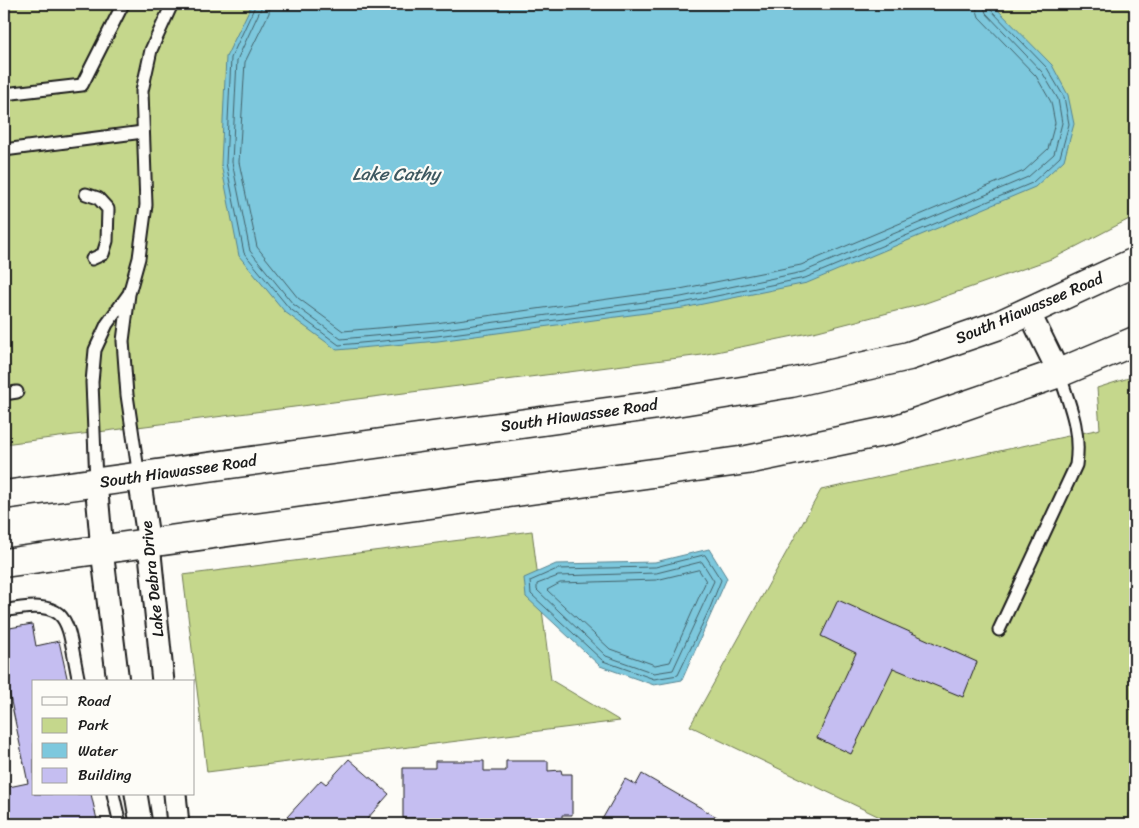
<svg xmlns="http://www.w3.org/2000/svg" width="1139" height="828" font-family="Sriracha,sans-serif">
<style>
.green{fill:#c5d78c;stroke:#707a54}
.water{fill:#7dc8dd;stroke:#568390}
.lines{fill:none;stroke-linecap:round;stroke-linejoin:round}
.shore{stroke:#436169;stroke-width:1}
.building{fill:#c5bef1;stroke:#1c1c1c}
.service-casing{stroke:#1c1c1c;stroke-width:15}
.minor-casing{stroke:#1c1c1c;stroke-width:25}
.tertiary-casing{stroke:#1c1c1c;stroke-width:31}
.service{stroke:#fdfcf7;stroke-width:11}
.minor{stroke:#fdfcf7;stroke-width:21}
.tertiary{stroke:#fdfcf7;stroke-width:28}
.labels{text-anchor:middle;dominant-baseline:central;stroke-width:4.5;stroke-linejoin:round;paint-order:stroke}
.street-label{font-size:16px;fill:#1c1c1c;stroke:#fdfcf7}
.water-label{font-size:18px;font-style:italic;fill:#3e5860;stroke:#fdfcf7}
</style>
<rect width="100%" height="100%" fill="#fdfcf7"/>
<filter id="ink" filterUnits="userSpaceOnUse"><feTurbulence type="fractalNoise" baseFrequency=".02" numOctaves="2"/><feDisplacementMap in="SourceGraphic" scale="10" xChannelSelector="R" yChannelSelector="G"/><feConvolveMatrix kernelMatrix="1 2 1 2 8 2 1 2 1" color-interpolation-filters="sRGB"/></filter>
<g filter="url(#ink)">
<!-- green -->
<g class="green">
<polygon points="4,4 1135,4 1135,216 1054,258 923,304 818,331 702,355 4,444"/>
<polygon points="1135,376 1135,824 888,824 888,821 690,726 821,490 1100,429 1097,388"/>
<polygon points="532,531 551,680 620,721 207,772 183,575"/>
</g>
<!-- water -->
<g class="water">
<polygon points="252,4 992,4 1052,65 1068,95 1074,124 1064,160 1035,187 807,283 683,308 438,341 337,350 285,312 239,256 221,164 226,57"/>
<polygon points="709,549 727,578 682,680 654,685 600,666 526,597 524,578 556,564 655,562"/>
</g>
<g class="lines">
<!-- shore -->
<g class="shore">
<polyline points="256,4 231,58 226,163 244,253 289,308 339,345 437,336 682,303 805,278 1032,183 1060,157 1069,124 1064,97 1047,68 990,9 989,4"/>
<polyline points="263,4 237,60 232,162 250,251 293,304 341,339 437,330 681,297 803,272 1028,177 1054,154 1062,123 1058,99 1042,72 986,13 983,4"/>
<polyline points="270,4 269,13 245,62 239,162 257,247 298,298 343,331 436,323 680,289 801,265 1024,171 1048,149 1055,123 1051,102 1036,76 979,17 975,4"/>
<polygon points="705,555 721,580 710,608 678,675 654,679 603,661 531,594 530,581 557,569 655,567"/>
<polygon points="702,562 714,581 673,670 654,673 606,656 537,590 537,584 558,576 656,573"/>
<polygon points="699,570 706,581 670,662 655,665 610,649 547,590 560,583 656,580"/>
</g>
</g>
<!-- building -->
<g class="building">
<polygon points="838,600 977,662 963,697 893,668 851,754 817,738 856,653 821,636"/>
<polygon points="32,624 36,646 59,641 68,682 34,682 34,794 91,794 98,824 4,824 4,788 28,783 8,687 4,688 4,629"/>
<polygon points="349,759 389,794 367,819 371,824 294,824 287,817 321,780 326,784"/>
<polygon points="435,761 484,761 484,771 506,771 506,761 548,761 548,771 561,770 562,774 572,774 572,815 562,815 562,823 553,824 500,824 500,818 484,818 484,824 445,824 445,818 403,818 403,768 435,768"/>
<polygon points="642,774 729,824 600,823 625,779 636,785"/>
</g>
<g class="lines">
<defs>
<g id="service">
<polyline points="4,94 82,85 123,4"/>
<polyline points="4,150 143,132"/>
<polyline points="86,194 98,198 108,209 107,241 103,254 92,259"/>
<polyline points="4,394 17,392"/>
<polyline points="139,477 127,395 123,341 129,294 139,258 146,205 142,91 151,50 172,4"/>
<polyline points="96,482 92,382 95,350 107,324 128,295"/>
<path d="M4 611C75 596 66 624 79 682"/>
<path d="M999 630 1076 465C1081 430 1070 406 1059 373"/>
<polyline points="113,794 120,824"/>
</g>
<g id="minor">
<polyline points="1029,312 1059,373"/>
<polyline points="139,477 149,544 163,682"/>
<polyline points="96,482 102,550 118,682"/>
<polyline points="136,794 141,824"/>
<polyline points="175,794 178,824"/>
</g>
<g id="tertiary">
<polyline points="4,495 651,406 791,383 909,356 999,325 1135,262"/>
<polyline points="4,563 747,460 897,429 1059,373 1135,341"/>
</g>
</defs>
<!-- service casing -->
<use href="#service" class="service-casing"/>
<!-- minor casing -->
<use href="#minor" class="minor-casing"/>
<!-- tertiary casing -->
<use href="#tertiary" class="tertiary-casing"/>
<!-- service -->
<use href="#service" class="service"/>
<!-- minor -->
<use href="#minor" class="minor"/>
<!-- tertiary -->
<use href="#tertiary" class="tertiary"/>
</g>
</g>
<g class="labels">
<!-- street labels -->
<g class="street-label">
<text transform="translate(1029 308) rotate(-23)">South Hiawassee Road</text>
<text transform="translate(579 415) rotate(-8)">South Hiawassee Road</text>
<text transform="translate(178 471) rotate(-8)">South Hiawassee Road</text>
<text transform="translate(152 579) rotate(-96)">Lake Debra Drive</text>
</g>
<!-- water labels -->
<g class="water-label">
<text x="396" y="174">Lake Cathy</text>
</g>
</g>
<!-- margin -->
<rect width="1139" height="828" fill="none" stroke="#fdfcf7" stroke-width="20"/>
<rect x="10" y="10" width="1119" height="808" fill="none" stroke="#1c1c1c" stroke-width="2" filter="url(#ink)"/>
<!-- legend -->
<rect x="32" y="680" width="162" height="115" fill="#fdfcf7" stroke="#a3a29f"/>
<rect x="42" y="697" width="25" height="8" fill="#fdfcf7" stroke="#a3a29f"/>
<text x="78" y="706" font-size="15" fill="#1c1c1c">Road</text>
<rect x="42" y="718" width="25" height="15" fill="#c5d78c" stroke="#a3a29f"/>
<text x="78" y="730" font-size="15" fill="#1c1c1c">Park</text>
<rect x="42" y="743" width="25" height="15" fill="#7dc8dd" stroke="#a3a29f"/>
<text x="78" y="756" font-size="15" fill="#1c1c1c">Water</text>
<rect x="42" y="768" width="25" height="15" fill="#c5bef1" stroke="#a3a29f"/>
<text x="78" y="780" font-size="15" fill="#1c1c1c">Building</text>
</svg>
